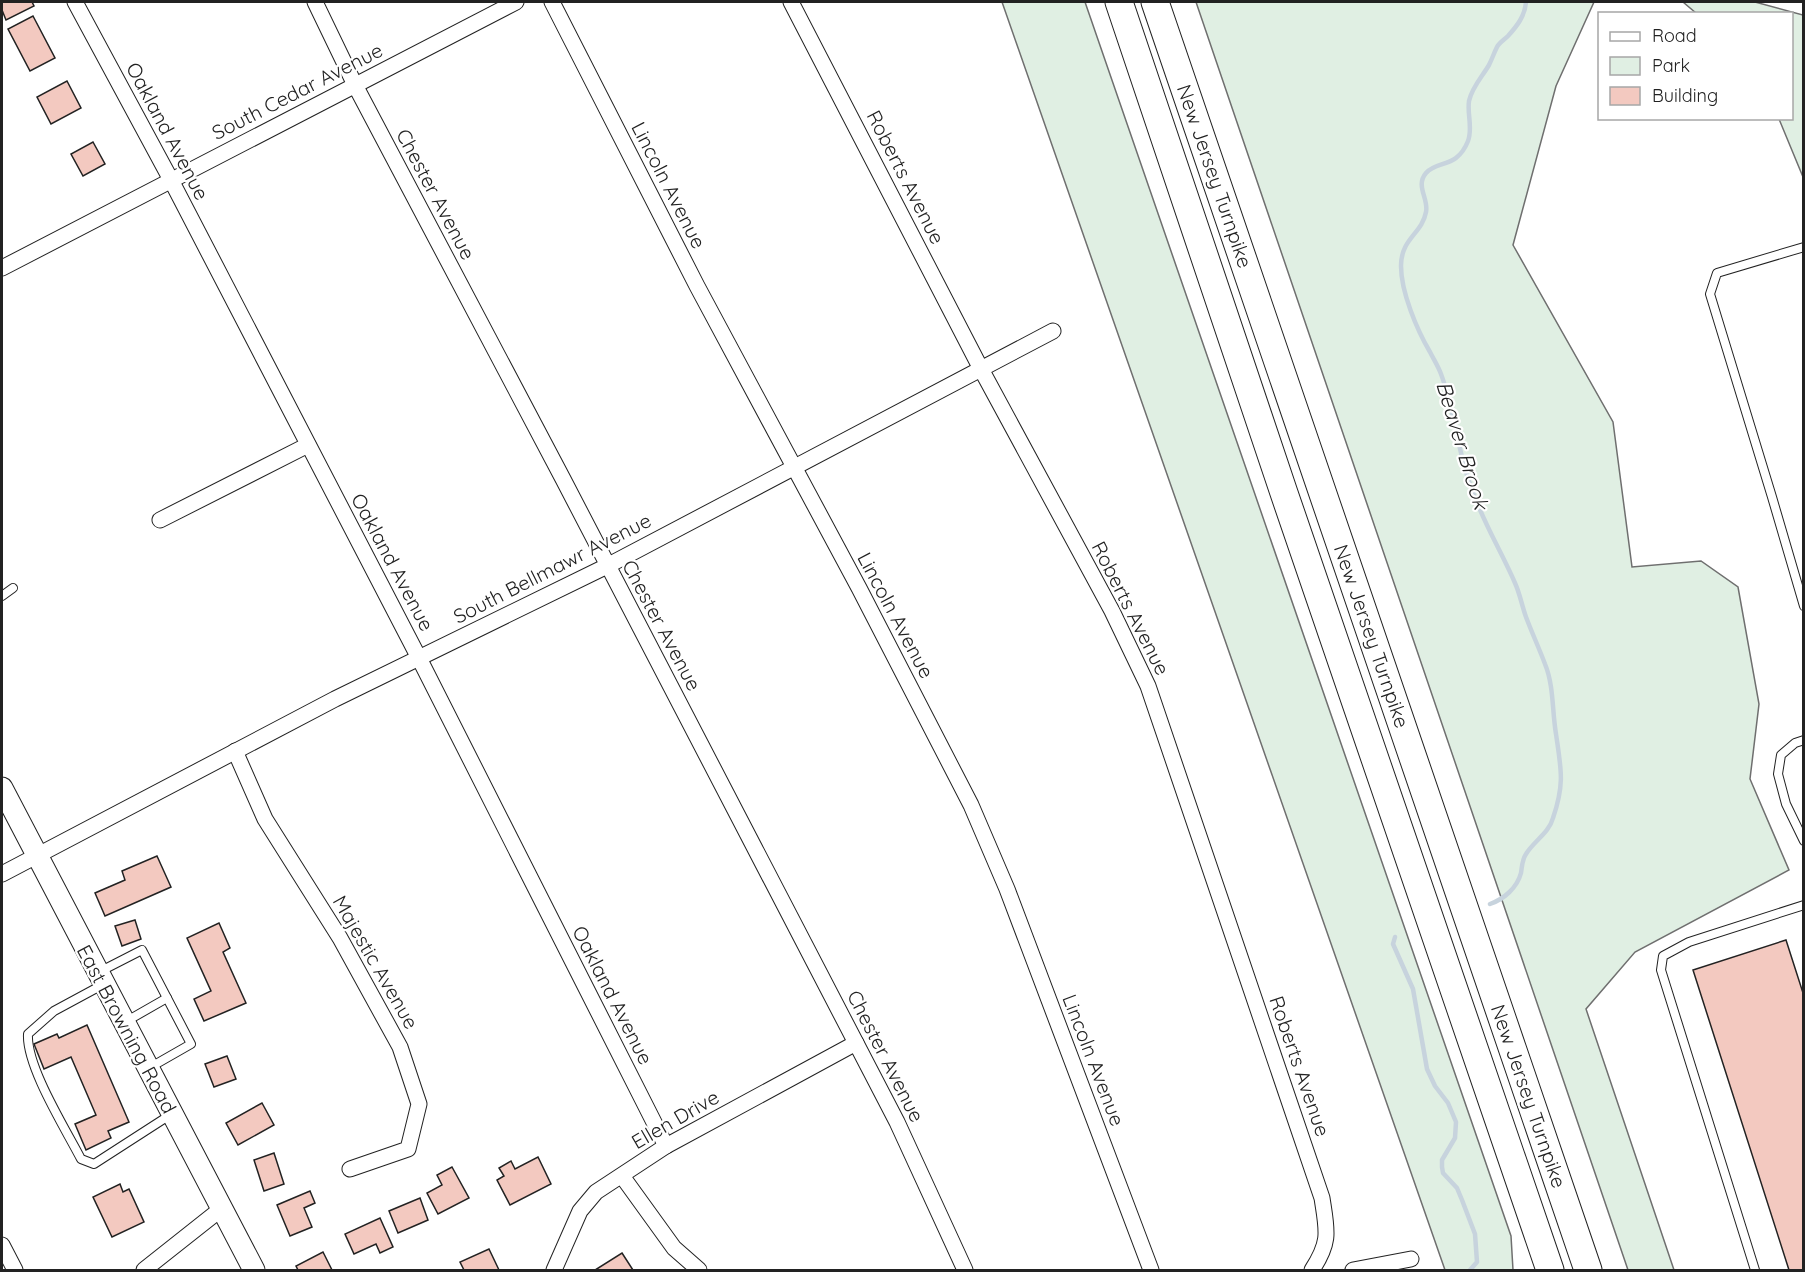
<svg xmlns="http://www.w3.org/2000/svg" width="1805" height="1272" font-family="Quicksand,sans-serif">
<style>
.green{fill:#e0efe3;stroke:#6f6f6f;stroke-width:1.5}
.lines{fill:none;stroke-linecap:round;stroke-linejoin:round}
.stream{stroke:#c7d3dd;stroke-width:4.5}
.building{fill:#f3c9c0;stroke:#222;stroke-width:1.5}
.lane-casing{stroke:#222;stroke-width:10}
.street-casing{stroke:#222;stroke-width:17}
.secondary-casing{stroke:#222;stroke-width:23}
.highway-casing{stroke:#222;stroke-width:29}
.lane{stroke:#fff;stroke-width:8}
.street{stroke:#fff;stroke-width:15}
.secondary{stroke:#fff;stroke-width:21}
.highway{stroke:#fff;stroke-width:27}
.labels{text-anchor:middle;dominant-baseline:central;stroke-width:4.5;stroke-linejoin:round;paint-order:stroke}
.street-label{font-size:20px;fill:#222;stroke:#fff}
.water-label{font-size:21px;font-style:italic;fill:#222;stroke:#fff}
</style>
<rect width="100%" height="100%" fill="#fff"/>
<!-- green -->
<g class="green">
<polygon points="1002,2 1085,2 1511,1236 1513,1270 1445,1270"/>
<polygon points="1196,2 1594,2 1556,86 1513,245 1613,422 1632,567 1701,561 1738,587 1759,704 1750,779 1789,870 1635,952 1586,1009 1674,1270 1628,1270"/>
<polygon points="1683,2 1755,2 1803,15 1803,177 1779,119 1792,118 1792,14 1696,13"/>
</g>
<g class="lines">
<!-- stream -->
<g class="stream">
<path d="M1490 904C1504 899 1517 888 1521 873 1522 867 1522 860 1526 854 1534 841 1549 833 1553 818 1565 783 1561 769 1556 734 1552 711 1554 686 1545 664 1539 648 1532 633 1526 617 1522 606 1520 594 1515 583 1501 551 1482 520 1471 487 1457 450 1455 411 1441 374 1438 366 1434 360 1430 352 1417 330 1401 292 1401 266 1401 238 1422 234 1426 212 1429 199 1415 186 1426 173 1437 160 1457 169 1468 141 1473 128 1467 114 1469 101 1472 87 1482 77 1489 65 1492 59 1494 53 1497 47 1499 43 1504 40 1508 36 1517 26 1525 16 1526 2"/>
<polyline points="1395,937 1393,944 1413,989 1427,1069 1435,1086 1448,1103 1456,1122 1455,1138 1442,1160 1442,1167 1443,1173 1457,1188 1462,1200 1475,1234 1477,1262 1470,1270"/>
</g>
</g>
<!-- building -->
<g class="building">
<polygon points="2,2 32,2 34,6 6,20 2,10"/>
<polygon points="33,16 55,58 30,71 8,29"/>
<polygon points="67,81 81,108 51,124 37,97"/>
<polygon points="93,142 105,164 83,176 71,154"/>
<polygon points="157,856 171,887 105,916 95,893 125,880 122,871"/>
<polygon points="135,920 141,939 122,946 115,926"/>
<polygon points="219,923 230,948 223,952 246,1003 204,1021 194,999 211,991 187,938"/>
<polygon points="1786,940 1804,996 1804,1270 1789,1270 1693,970"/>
<polygon points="87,1025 129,1122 108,1131 111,1138 86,1150 75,1124 96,1115 71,1057 44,1069 34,1044 57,1034 59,1038"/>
<polygon points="227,1056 236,1079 214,1087 205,1064"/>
<polygon points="262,1103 274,1125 238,1145 226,1123"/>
<polygon points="274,1153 284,1184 264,1191 254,1160"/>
<polygon points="538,1157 551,1184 510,1205 497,1180 504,1176 499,1168 511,1161 515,1169"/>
<polygon points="452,1167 469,1198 438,1214 427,1193 442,1185 437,1175"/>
<polygon points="120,1184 123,1192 129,1189 144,1222 112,1237 93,1197"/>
<polygon points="310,1191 315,1203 304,1208 312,1227 290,1236 277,1205"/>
<polygon points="420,1198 428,1220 398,1233 389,1211"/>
<polygon points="380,1218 393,1247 380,1253 376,1244 354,1254 345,1234"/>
<polygon points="489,1249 499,1270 464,1270 460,1262"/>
<polygon points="323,1252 332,1270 298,1270 296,1266"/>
<polygon points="622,1253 633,1270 595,1270"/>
</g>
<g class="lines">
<defs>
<g id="lane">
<polyline points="1804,247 1717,273 1710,294 1772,497 1804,606"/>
<polyline points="2,596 13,588"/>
<polyline points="1804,740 1795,743 1781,755 1778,774 1786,804 1804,841"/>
<polyline points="99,972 142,950 191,1044 149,1068"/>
<path d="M104 984 54 1011 28 1034C26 1066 65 1128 81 1159L94 1164 170 1115"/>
<polyline points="125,1022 167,998"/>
<polyline points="1755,1270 1661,970 1663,956 1689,942 1804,905"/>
</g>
<g id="street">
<polyline points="75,2 171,180 419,658 666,1146"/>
<polyline points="315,2 355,85 563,479 897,1122 965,1270"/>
<polyline points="552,2 697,286 859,588 971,805 1007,889 1151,1270"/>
<path d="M791 2 981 369 1112 611 1148 686 1322 1198C1327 1231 1331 1241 1312 1270"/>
<polyline points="2,268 516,2"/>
<polyline points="160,520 308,445"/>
<polyline points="235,751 265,819 340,938 400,1047 419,1104 408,1149 350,1169"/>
<polyline points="2,874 335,699 607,566 1053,331"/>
<polyline points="622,1176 674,1248 699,1270"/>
<polyline points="2,1245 15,1270"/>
<polyline points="144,1270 221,1209"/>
<polyline points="554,1270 580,1211 596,1192 666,1146 856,1043"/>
<polyline points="1353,1270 1411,1259"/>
</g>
<polyline id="secondary" points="2,788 254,1270"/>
<g id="highway">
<polyline points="1119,2 1284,493 1550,1270"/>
<polyline points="1155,2 1588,1270"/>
</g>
</defs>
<!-- lane casing -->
<use href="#lane" class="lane-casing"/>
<!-- street casing -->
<use href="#street" class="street-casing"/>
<!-- secondary casing -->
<use href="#secondary" class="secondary-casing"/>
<!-- highway casing -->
<use href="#highway" class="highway-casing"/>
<!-- lane -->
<use href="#lane" class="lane"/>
<!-- street -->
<use href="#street" class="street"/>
<!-- secondary -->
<use href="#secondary" class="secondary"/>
<!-- highway -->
<use href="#highway" class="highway"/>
</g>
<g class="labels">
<!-- street labels -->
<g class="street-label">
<text transform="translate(297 91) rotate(-27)">South Cedar Avenue</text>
<text transform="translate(168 131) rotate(62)">Oakland Avenue</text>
<text transform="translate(1215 176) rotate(71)">New Jersey Turnpike</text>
<text transform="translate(906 177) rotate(63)">Roberts Avenue</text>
<text transform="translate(669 185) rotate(63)">Lincoln Avenue</text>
<text transform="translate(436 194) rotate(62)">Chester Avenue</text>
<text transform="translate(393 562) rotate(62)">Oakland Avenue</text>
<text transform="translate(552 568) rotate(-27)">South Bellmawr Avenue</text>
<text transform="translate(1131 608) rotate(63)">Roberts Avenue</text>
<text transform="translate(896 615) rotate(62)">Lincoln Avenue</text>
<text transform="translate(662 625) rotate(62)">Chester Avenue</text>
<text transform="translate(1372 636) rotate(71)">New Jersey Turnpike</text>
<text transform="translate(376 962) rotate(60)">Majestic Avenue</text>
<text transform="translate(613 995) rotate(63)">Oakland Avenue</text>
<text transform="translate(127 1029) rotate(62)">East Browning Road</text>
<text transform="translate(886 1056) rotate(63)">Chester Avenue</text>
<text transform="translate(1094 1060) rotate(69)">Lincoln Avenue</text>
<text transform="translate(1300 1066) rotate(71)">Roberts Avenue</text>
<text transform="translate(1529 1096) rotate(71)">New Jersey Turnpike</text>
<text transform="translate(675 1119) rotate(-30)">Ellen Drive</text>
</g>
<!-- water labels -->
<g class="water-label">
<text transform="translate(1463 445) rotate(73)">Beaver Brook</text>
</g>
</g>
<!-- border -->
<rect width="1805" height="1272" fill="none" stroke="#222222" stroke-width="6"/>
<!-- legend -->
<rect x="1598" y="12" width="195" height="108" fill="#ffffff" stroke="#a7a7a7" stroke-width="1.5"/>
<rect x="1610" y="32" width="30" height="9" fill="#ffffff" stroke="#a7a7a7" stroke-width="1.5"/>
<text x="1652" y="42" font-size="18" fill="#222222">Road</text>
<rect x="1610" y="57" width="30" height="18" fill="#e0efe3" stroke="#a7a7a7" stroke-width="1.5"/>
<text x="1652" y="72" font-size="18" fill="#222222">Park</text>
<rect x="1610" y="87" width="30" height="18" fill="#f3c9c0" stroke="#a7a7a7" stroke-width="1.5"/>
<text x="1652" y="102" font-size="18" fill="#222222">Building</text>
</svg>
